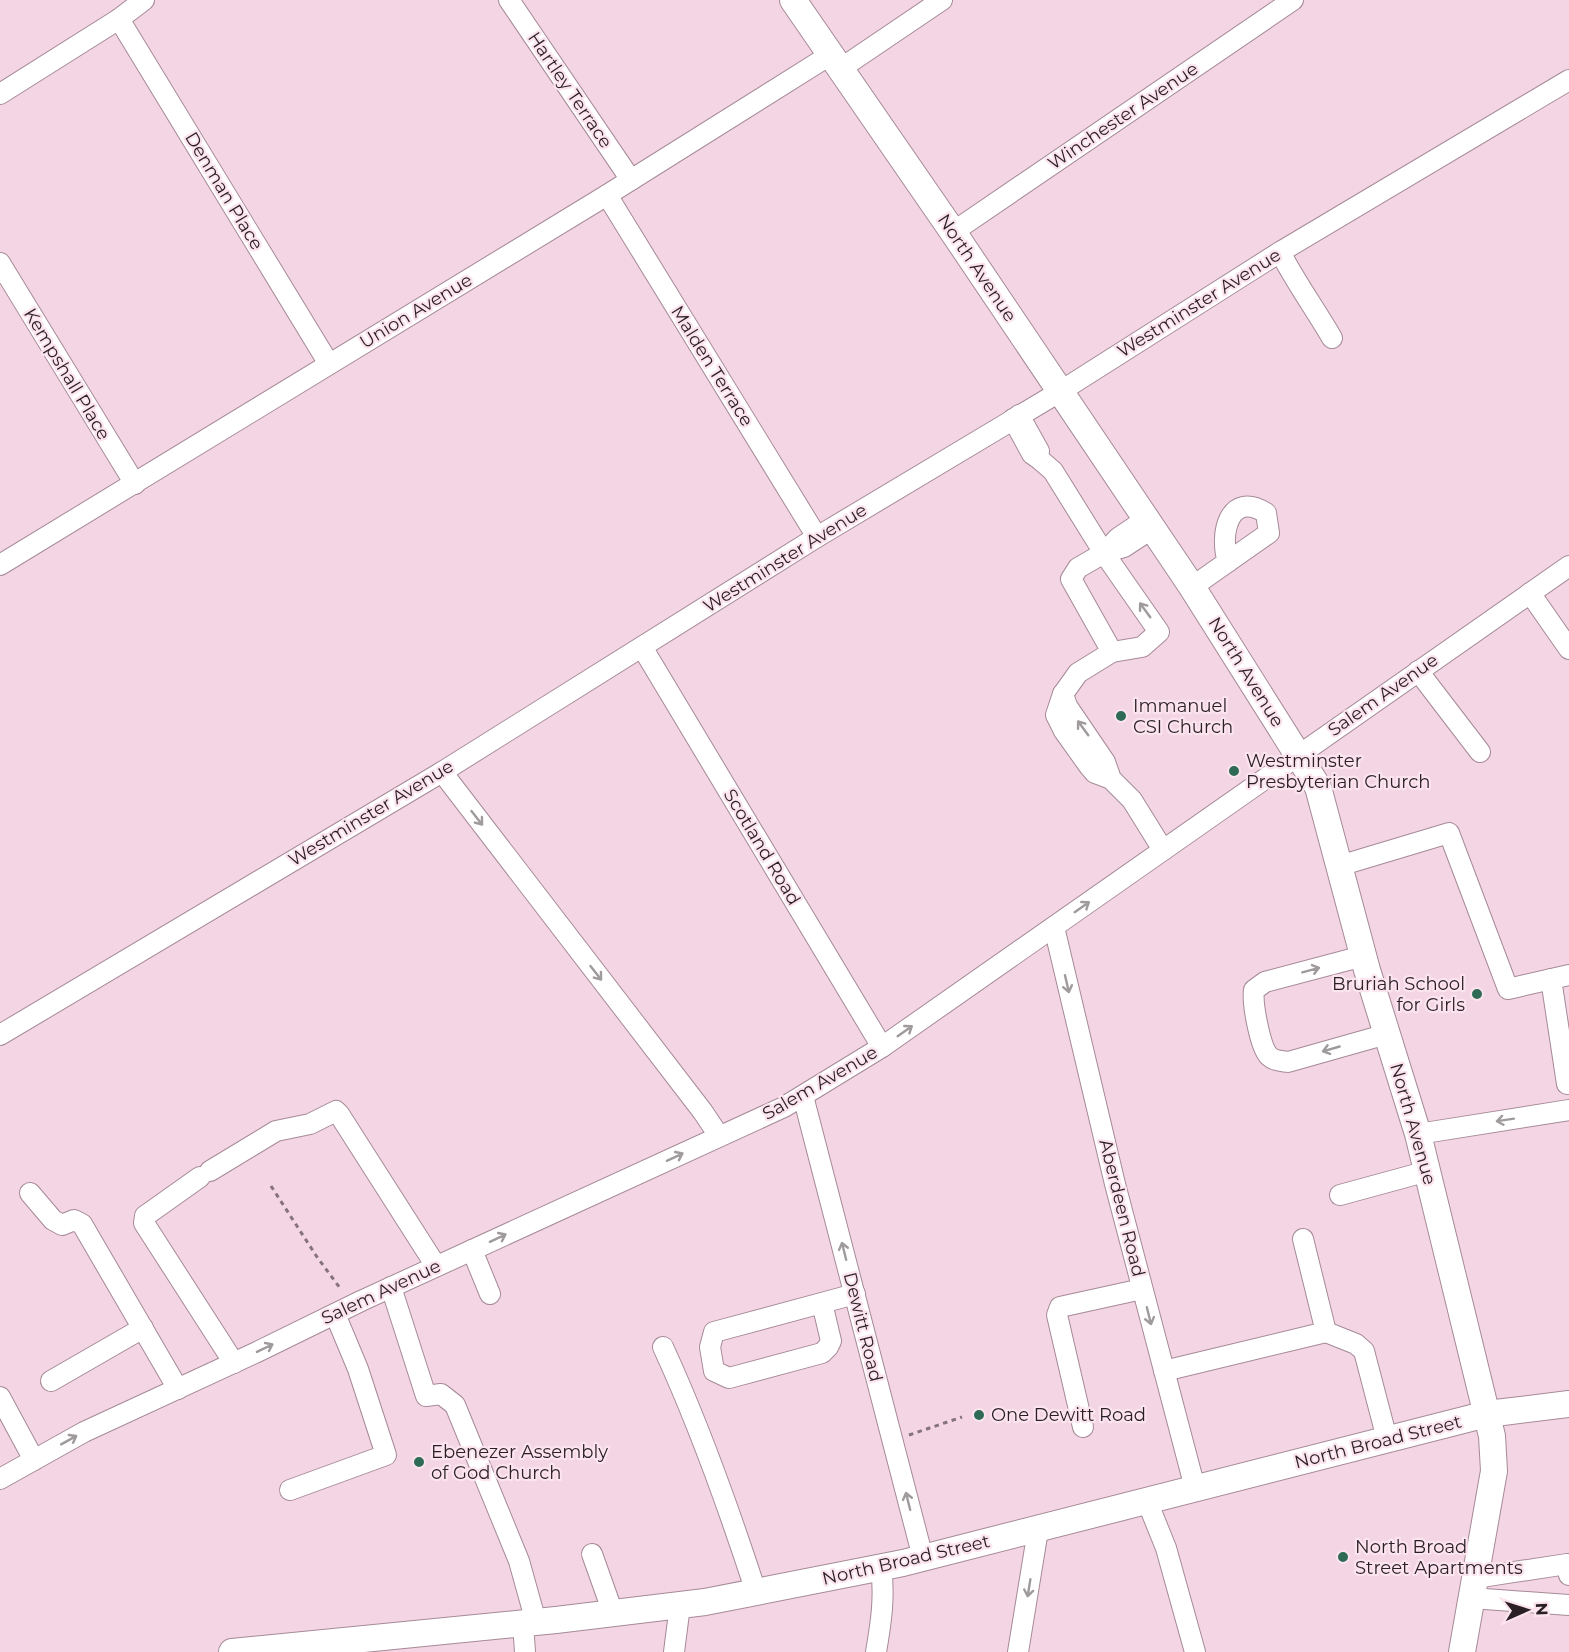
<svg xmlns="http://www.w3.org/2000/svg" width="1569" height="1652" font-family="Montserrat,sans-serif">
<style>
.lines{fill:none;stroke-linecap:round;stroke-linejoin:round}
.minor-casing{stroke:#a68a97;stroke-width:22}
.major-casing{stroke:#a68a97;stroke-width:28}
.path{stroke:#86727c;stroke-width:3;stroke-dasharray:4.5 4.5;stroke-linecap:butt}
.minor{stroke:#fff;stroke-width:20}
.major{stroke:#fff;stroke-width:26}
.oneway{stroke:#9f9a9c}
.poi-dot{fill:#2e6a55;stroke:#fce4ef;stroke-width:2}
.labels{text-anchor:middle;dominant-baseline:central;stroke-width:4.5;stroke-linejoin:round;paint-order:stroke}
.street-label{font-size:18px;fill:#2a1f24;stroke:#fce4ef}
.poi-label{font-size:18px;fill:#2a1f24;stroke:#fce4ef;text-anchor:start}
</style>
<rect width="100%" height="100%" fill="#f3d5e3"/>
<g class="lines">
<defs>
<g id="minor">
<polyline points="509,0 631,180"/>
<polyline points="119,19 329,364"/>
<polyline points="840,69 942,0"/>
<polyline points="0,94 119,19 144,0"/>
<polyline points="607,195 817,537"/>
<polyline points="953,232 1293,0"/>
<path d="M1280 252C1295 281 1315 309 1332 338"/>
<polyline points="0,263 135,484"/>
<polyline points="1013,419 1032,454 1038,458 1039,451 1019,415"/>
<polyline points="1038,458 1053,471 1104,553 1159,632 1142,647 1112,652"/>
<polyline points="1146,519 1118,538 1104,553 1124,547 1153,528"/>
<polyline points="0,565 607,195 830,55"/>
<path d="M1192 587 1269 533 1266 513C1229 490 1219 534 1228 562"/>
<polyline points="1530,593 1569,649"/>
<polyline points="642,647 882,1047"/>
<polyline points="1418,671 1480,752"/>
<polyline points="1063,694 1078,673 1112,652 1071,579 1078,568 1104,553"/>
<polyline points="442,772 703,1112 719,1136"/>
<polyline points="1111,779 1105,762 1067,706 1063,694 1056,715 1064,731 1089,766 1095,773 1111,779 1132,800 1163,850"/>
<polyline points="1339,866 1449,833 1508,989 1569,975"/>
<polyline points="1054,927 1115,1184 1195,1488"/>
<path d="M1363 956 1265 982 1254 990C1252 1003 1260 1047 1269 1056 1274 1061 1282 1061 1288 1062L1387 1034"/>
<polyline points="1551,979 1567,1084"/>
<polyline points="0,1035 442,772 817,537 1061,391 1280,252 1569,80"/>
<polyline points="803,1096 923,1558"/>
<polyline points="1418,1134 1569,1110"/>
<polyline points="210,1171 276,1131 310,1124 336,1111 339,1114 436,1266"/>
<polyline points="200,1177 145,1216 144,1223 234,1363"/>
<polyline points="30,1193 53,1220 62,1225 74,1220 82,1224 178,1389"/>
<polyline points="1340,1195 1428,1171"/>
<polyline points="472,1250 490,1294"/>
<polyline points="391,1287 426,1396 441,1394 455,1405 519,1561 536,1622"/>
<polyline points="822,1303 831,1341 828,1347 822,1353 729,1378 714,1371 710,1347 714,1332 855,1294"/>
<polyline points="1326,1332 1356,1344 1364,1351 1387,1439"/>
<path d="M663 1347C700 1427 729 1509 756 1592"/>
<polyline points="1164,1371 1326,1332 1303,1239"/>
<polyline points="51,1381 143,1328"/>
<polyline points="0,1397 34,1460"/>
<polyline points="1083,1427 1057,1315 1060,1307 1142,1289"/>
<polyline points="0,1479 84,1432 257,1352 361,1301 784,1107 882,1047 1569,566"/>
<polyline points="290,1490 386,1455 358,1369 335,1314"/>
<polyline points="1147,1501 1166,1548 1195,1652"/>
<polyline points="592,1554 613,1613"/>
<polyline points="1475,1578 1567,1564 1569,1575"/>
<polyline points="1471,1598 1569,1605"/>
<polyline points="523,1623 525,1652"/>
<polyline points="674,1652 680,1605"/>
<path d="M876 1652C881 1623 885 1597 881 1567"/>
<polyline points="1018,1652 1038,1530"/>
</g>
<g id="major">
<polyline points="793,0 953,232 1192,587 1318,787 1367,970 1418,1134 1492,1436 1494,1471 1462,1652"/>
<polyline points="232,1652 556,1620 705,1602 903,1563 1487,1414 1569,1404"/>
</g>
</defs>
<!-- minor casing -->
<use href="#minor" class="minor-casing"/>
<!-- major casing -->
<use href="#major" class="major-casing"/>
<!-- path -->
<g class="path">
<polyline points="271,1186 317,1257 340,1288"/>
<polyline points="909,1435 962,1417"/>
</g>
<!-- minor -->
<use href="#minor" class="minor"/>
<!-- major -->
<use href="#major" class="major"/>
</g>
<!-- one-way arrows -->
<defs><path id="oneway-shaft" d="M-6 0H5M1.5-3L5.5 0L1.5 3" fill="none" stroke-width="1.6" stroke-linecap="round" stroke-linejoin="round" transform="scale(1.5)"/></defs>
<g class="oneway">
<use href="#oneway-shaft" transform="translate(1145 610) rotate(-126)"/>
<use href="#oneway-shaft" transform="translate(1083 728) rotate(-126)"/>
<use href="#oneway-shaft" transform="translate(477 818) rotate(52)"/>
<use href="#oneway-shaft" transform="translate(1082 907) rotate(-35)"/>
<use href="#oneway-shaft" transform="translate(1311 970) rotate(-15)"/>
<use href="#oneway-shaft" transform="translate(596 973) rotate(52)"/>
<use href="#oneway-shaft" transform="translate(1067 984) rotate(77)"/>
<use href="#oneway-shaft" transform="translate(905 1031) rotate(-35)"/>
<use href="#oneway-shaft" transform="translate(1331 1049) rotate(164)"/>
<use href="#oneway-shaft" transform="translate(1505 1120) rotate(171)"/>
<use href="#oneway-shaft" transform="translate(675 1157) rotate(-25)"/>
<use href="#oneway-shaft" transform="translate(498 1238) rotate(-25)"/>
<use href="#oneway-shaft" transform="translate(844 1251) rotate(-104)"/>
<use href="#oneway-shaft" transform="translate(1149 1316) rotate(76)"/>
<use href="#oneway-shaft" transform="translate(265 1348) rotate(-26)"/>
<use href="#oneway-shaft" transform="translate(69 1440) rotate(-29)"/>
<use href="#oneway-shaft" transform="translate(908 1501) rotate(-104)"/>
<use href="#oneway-shaft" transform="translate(1029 1588) rotate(99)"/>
</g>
<!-- markers -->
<g class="poi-dot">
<circle cx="1121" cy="716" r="6"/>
<circle cx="1234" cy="771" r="6"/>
<circle cx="1477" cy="994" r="6"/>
<circle cx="979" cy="1415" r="6"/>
<circle cx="419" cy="1462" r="6"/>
<circle cx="1343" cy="1557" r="6"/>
</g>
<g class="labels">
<!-- street labels -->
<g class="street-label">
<text transform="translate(570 90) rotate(56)">Hartley Terrace</text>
<text transform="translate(1123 116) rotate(-34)">Winchester Avenue</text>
<text transform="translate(224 191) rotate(59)">Denman Place</text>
<text transform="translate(977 268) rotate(56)">North Avenue</text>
<text transform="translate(1199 303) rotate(-32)">Westminster Avenue</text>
<text transform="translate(416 311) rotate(-31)">Union Avenue</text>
<text transform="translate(712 366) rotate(58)">Malden Terrace</text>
<text transform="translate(67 374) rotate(59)">Kempshall Place</text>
<text transform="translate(785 558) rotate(-32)">Westminster Avenue</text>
<text transform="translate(1246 672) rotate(58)">North Avenue</text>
<text transform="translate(1383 695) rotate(-35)">Salem Avenue</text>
<text transform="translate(371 813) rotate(-31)">Westminster Avenue</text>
<text transform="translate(762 847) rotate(59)">Scotland Road</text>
<text transform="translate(820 1083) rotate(-30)">Salem Avenue</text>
<text transform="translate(1413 1124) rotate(74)">North Avenue</text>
<text transform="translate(1122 1208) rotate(76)">Aberdeen Road</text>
<text transform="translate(381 1292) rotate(-25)">Salem Avenue</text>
<text transform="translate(863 1327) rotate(76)">Dewitt Road</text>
<text transform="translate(1378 1442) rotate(-14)">North Broad Street</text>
<text transform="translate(906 1560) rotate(-13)">North Broad Street</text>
</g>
<!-- poi labels -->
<g class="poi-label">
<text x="1133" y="706">Immanuel<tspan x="1133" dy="21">CSI Church</tspan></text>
<text x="1246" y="761">Westminster<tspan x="1246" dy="21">Presbyterian Church</tspan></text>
<text x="1465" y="984" text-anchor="end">Bruriah School<tspan x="1465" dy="21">for Girls</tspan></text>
<text x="991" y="1415">One Dewitt Road</text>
<text x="431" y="1452">Ebenezer Assembly<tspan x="431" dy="21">of God Church</tspan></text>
<text x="1355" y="1547">North Broad<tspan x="1355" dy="21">Street Apartments</tspan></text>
</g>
</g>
<!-- north arrow -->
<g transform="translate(1527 1610) rotate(87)" stroke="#fce4ef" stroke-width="4.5" paint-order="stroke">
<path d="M0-4.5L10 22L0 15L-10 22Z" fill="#2a1f24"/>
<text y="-9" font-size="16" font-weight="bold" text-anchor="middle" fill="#2a1f24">N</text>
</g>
</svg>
